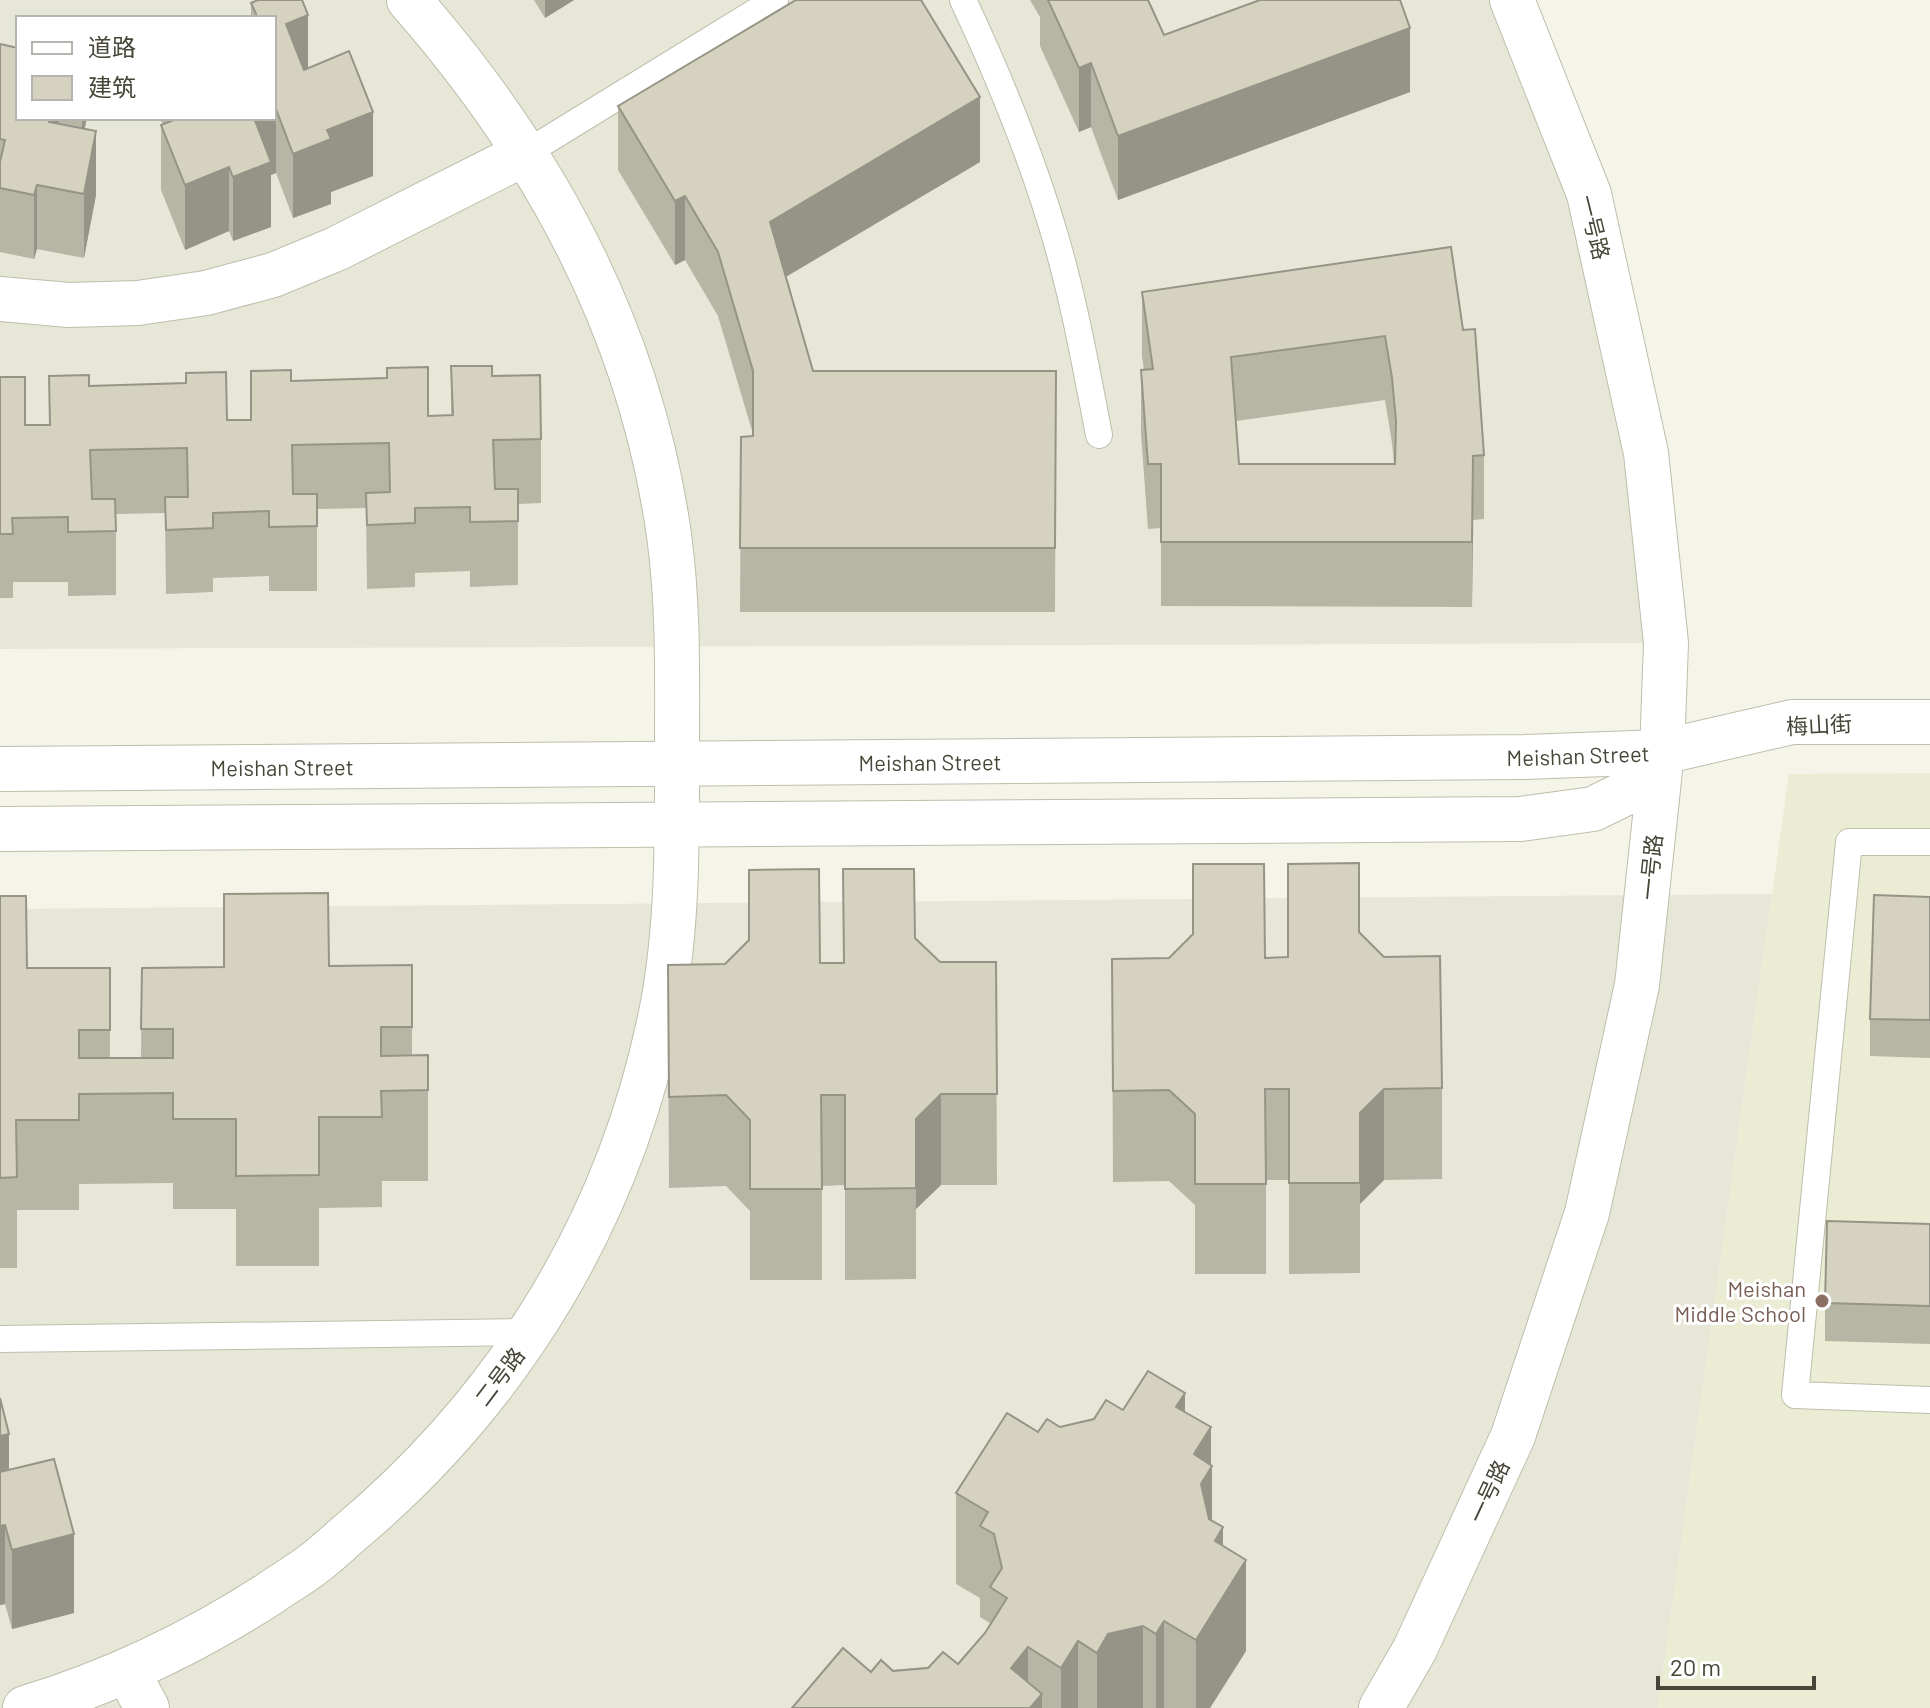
<svg xmlns="http://www.w3.org/2000/svg" width="1930" height="1708" font-family="Barlow,'Noto Sans SC',sans-serif">
<style>
.residential{fill:#e7e7d8;fill-rule:evenodd}
.education{fill:#ebecd4}
.lines{fill:none;stroke-linecap:round;stroke-linejoin:round}
.service-casing{stroke:#bfbeac;stroke-width:28}
.minor-casing{stroke:#bfbeac;stroke-width:46}
.tertiary-casing{stroke:#bfbeac;stroke-width:46}
.service{stroke:#fff;stroke-width:26}
.minor{stroke:#fff;stroke-width:44}
.tertiary{stroke:#fff;stroke-width:44}
.wall{fill:#b7b5a4;fill-rule:evenodd}
.shaded-wall{fill:#959486}
.building{fill:#d5d3bf;stroke:#959486;stroke-width:2;fill-rule:evenodd}
.education-dot{fill:#8d6e63;stroke:#fff;stroke-width:3}
.labels{text-anchor:middle;dominant-baseline:central;stroke-width:6;stroke-linejoin:round;paint-order:stroke}
.street-label{font-size:22px;fill:#474638;stroke:#fff}
.education-label{font-size:22px;fill:#785e54;stroke:#fff;text-anchor:end}
</style>
<rect width="100%" height="100%" fill="#f4f4e9"/>
<!-- residential -->
<g class="residential">
<path d="M0 0H1512L1589 194 1666 643 0 649ZM18 18H274V118H18Z"/>
<polygon points="1772,894 1658,1708 0,1708 0,909"/>
</g>
<!-- education -->
<polygon class="education" points="1930,773 1930,1708 1658,1708 1789,774"/>
<g class="lines">
<defs>
<g id="service">
<path d="M963 0C1001 81 1035 164 1059 250 1076 311 1087 373 1099 435"/>
<polyline points="526,153 775,0"/>
<polyline points="1930,842 1849,842 1795,1395 1930,1400"/>
<polyline points="0,1339 531,1332"/>
</g>
<g id="minor">
<polyline points="0,299 69,305 138,303 206,293 273,275 336,249 526,153"/>
<polyline points="1662,752 1792,722 1930,722"/>
<polyline points="127,1671 147,1708"/>
<path d="M25 1708C111 1682 193 1643 269 1594 283 1584 299 1575 312 1565 326 1555 339 1542 352 1531 514 1394 623 1213 663 1003 678 921 677 837 677 754 677 681 679 608 669 535 640 330 545 155 409 0"/>
<polyline points="1381,1708 1415,1649 1513,1436 1587,1213 1637,985 1662,752 1666,643 1646,453 1589,194 1512,0"/>
</g>
<g id="tertiary">
<path id="s1" d="M0 769 1524 757 1662 752"/>
<polyline points="0,829 1520,819 1593,809 1638,787 1662,752"/>
</g>
</defs>
<!-- service casing -->
<use href="#service" class="service-casing"/>
<!-- minor casing -->
<use href="#minor" class="minor-casing"/>
<!-- tertiary casing -->
<use href="#tertiary" class="tertiary-casing"/>
<!-- service -->
<use href="#service" class="service"/>
<!-- minor -->
<use href="#minor" class="minor"/>
<!-- tertiary -->
<use href="#tertiary" class="tertiary"/>
</g>
<!-- wall -->
<g class="wall">
<polygon points="258,0 302,0 308,15 308,68 349,51 373,112 373,176 331,192 331,204 293,218 276,173 271,175 271,227 233,241 229,231 185,250 161,190 161,125 163,125 160,118 274,118 274,18 251,18 251,3"/>
<polygon points="534,0 574,0 545,18"/>
<polygon points="1030,0 1148,0 1164,35 1410,92 1118,200 1091,127 1079,132 1040,46 1040,17"/>
<polygon points="0,44 18,118 87,118 84,128 96,195 84,258 37,249 34,259 0,252"/>
<polygon points="618,106 980,162 786,277 813,371 1056,371 1055,612 740,612 741,437 753,436 753,434 718,316 685,260 675,265 618,170"/>
<path d="M1142 292 1463 330 1484 455V519L1473 520 1472 607 1161 606V528L1148 529 1141 434V370H1144L1142 356ZM1385 400 1392 443 1394 464H1239L1236 421Z"/>
<polygon points="451,366 492,376 541,439 541,503 518,504 518,585 470,587 470,571 415,573 415,587 367,589 366,508 317,509 317,591 269,591 269,576 213,578 213,592 166,594 165,513 116,514 116,595 68,596 68,582 13,582 13,598 0,598 0,377 25,425 49,425 49,376 227,420 251,420 291,381 428,416 451,415"/>
<polygon points="224,894 329,966 412,965 412,1055 428,1055 428,1181 382,1181 382,1207 319,1208 319,1266 236,1266 236,1209 173,1209 173,1183 79,1184 79,1210 17,1210 17,1268 0,1268 0,896 27,968 110,968 110,1058 141,1058 142,968 224,967"/>
<polygon points="1930,897 1930,1058 1870,1056 1870,1019"/>
<polygon points="1359,932 1442,1088 1442,1179 1384,1180 1360,1204 1360,1273 1289,1274 1289,1180 1266,1180 1266,1274 1195,1274 1195,1205 1169,1181 1113,1182 1112,959 1288,957"/>
<polygon points="915,938 940,962 996,962 997,1185 941,1185 916,1209 916,1279 845,1280 845,1185 822,1186 822,1280 750,1280 750,1211 726,1186 669,1188 668,965 843,963"/>
<polygon points="1930,1224 1930,1344 1825,1341 1825,1303"/>
<polygon points="0,1398 9,1470 74,1613 12,1629 5,1604 0,1605"/>
<polygon points="1123,1410 1185,1412 1211,1464 1212,1520 1223,1545 1246,1651 1210,1708 792,1708 871,1672 958,1664 985,1633 990,1623 980,1617 980,1598 956,1584 956,1493 1038,1432 1094,1419"/>
</g>
<!-- shaded-wall -->
<g class="shaded-wall">
<polygon points="545,0 574,0 545,18"/>
<polygon points="308,15 308,79 286,24"/>
<polygon points="1410,28 1410,92 1118,200 1118,136"/>
<polygon points="1091,63 1091,127 1079,132 1079,68"/>
<polygon points="980,97 980,162 770,286 770,222"/>
<polygon points="274,109 276,109 276,173 271,175 271,227 233,241 233,177 254,118 274,118"/>
<polygon points="373,112 373,176 331,192 331,204 293,218 293,154 327,130"/>
<polygon points="50,118 59,118 59,137 49,122"/>
<polygon points="82,118 87,118 82,142"/>
<polygon points="167,118 189,118 167,134"/>
<polygon points="96,131 96,195 84,258 84,194"/>
<polygon points="229,167 229,231 185,250 185,185"/>
<polygon points="37,185 37,249 34,259 34,195"/>
<polygon points="685,196 685,260 675,265 675,201"/>
<polygon points="1473,456 1473,520 1472,607 1472,542"/>
<polygon points="1384,1089 1384,1180 1360,1204 1360,1113"/>
<polygon points="941,1094 941,1185 916,1209 916,1119"/>
<polygon points="1185,1393 1185,1484 1176,1407"/>
<polygon points="1211,1427 1211,1469 1212,1466 1212,1556 1194,1454"/>
<polygon points="9,1434 9,1513 0,1515 0,1436"/>
<polygon points="5,1525 5,1604 0,1605 0,1526"/>
<polygon points="1223,1527 1223,1597 1246,1560 1246,1651 1210,1708 1196,1708 1196,1640 1215,1541"/>
<polygon points="74,1534 74,1613 12,1629 12,1550"/>
<polygon points="1164,1621 1164,1708 1156,1708 1156,1634"/>
<polygon points="1143,1626 1143,1708 1097,1708 1097,1653 1108,1634"/>
<polygon points="1078,1641 1078,1708 1061,1708 1061,1668"/>
<polygon points="1028,1647 1028,1708 1011,1668"/>
<polygon points="1042,1694 1042,1708 1030,1708"/>
</g>
<!-- building -->
<g class="building">
<polygon points="258,0 302,0 308,15 286,24 304,70 349,51 373,112 327,130 331,139 293,154 276,109 274,109 274,18 253,18 257,16 251,3"/>
<polygon points="796,0 921,0 980,97 770,222 813,371 1056,371 1055,548 740,548 741,437 753,436 753,371 718,252 685,196 675,201 618,106"/>
<polygon points="1048,0 1148,0 1164,35 1260,0 1400,0 1410,28 1118,136 1091,63 1079,68"/>
<polygon points="0,44 18,48 18,118 50,118 49,122 96,131 84,194 37,185 34,195 0,188 0,162 5,140 0,139"/>
<polygon points="179,118 254,118 271,162 233,177 229,167 185,185 161,125"/>
<path d="M1451 247 1463 330 1475 329 1484 455 1473 456 1472 542H1161V464H1148L1141 370 1153 369 1142 292ZM1385 336 1392 378 1396 421 1395 464H1239L1231 357Z"/>
<polygon points="451,366 492,366 492,376 540,375 541,439 493,440 495,489 518,489 518,521 470,522 470,507 415,508 415,523 367,525 366,493 390,492 389,443 292,445 293,494 317,494 317,526 269,527 269,511 213,513 213,528 166,530 165,497 188,497 187,448 90,450 92,499 115,499 116,531 68,532 68,517 12,518 13,534 0,534 0,377 25,377 25,425 50,425 49,376 89,375 89,386 186,383 186,373 226,372 227,420 251,420 251,371 291,370 291,381 387,378 387,368 428,367 428,416 453,415"/>
<polygon points="1359,863 1359,932 1384,957 1440,956 1442,1088 1384,1089 1360,1113 1360,1183 1289,1183 1289,1089 1265,1089 1266,1184 1195,1184 1195,1114 1169,1090 1113,1091 1112,959 1169,958 1193,934 1193,864 1264,864 1265,958 1288,957 1288,864"/>
<polygon points="819,869 820,963 844,963 843,869 914,869 915,938 940,962 996,962 997,1094 941,1094 916,1119 916,1188 845,1189 845,1095 821,1095 822,1189 750,1189 750,1120 726,1095 669,1097 668,965 725,964 749,940 749,870"/>
<polygon points="328,893 329,966 412,965 412,1027 381,1027 381,1056 428,1055 428,1090 381,1091 382,1117 319,1117 319,1175 236,1176 236,1119 173,1119 173,1093 79,1094 79,1120 16,1120 17,1177 0,1178 0,896 26,896 27,968 110,968 110,1030 79,1030 79,1058 173,1058 173,1029 141,1029 142,968 224,967 224,894"/>
<polygon points="1874,895 1930,897 1930,1020 1870,1019"/>
<polygon points="1827,1221 1930,1224 1930,1306 1825,1303"/>
<polygon points="1148,1371 1185,1393 1176,1407 1211,1427 1194,1454 1212,1466 1201,1484 1209,1519 1223,1527 1215,1541 1246,1560 1196,1640 1164,1621 1156,1634 1143,1626 1108,1634 1097,1653 1078,1641 1061,1668 1028,1647 1011,1668 1042,1694 1030,1708 792,1708 843,1648 871,1672 881,1660 893,1671 928,1668 943,1652 958,1664 985,1633 1007,1598 990,1587 1002,1568 994,1534 980,1526 988,1512 956,1493 1007,1413 1038,1432 1047,1419 1060,1427 1094,1419 1106,1400 1123,1410"/>
<polygon points="0,1398 9,1434 0,1436"/>
<polygon points="54,1459 74,1534 12,1550 5,1525 0,1526 0,1470 0,1472"/>
</g>
<!-- markers -->
<circle class="education-dot" cx="1822" cy="1301" r="8"/>
<g class="labels">
<!-- street labels -->
<g class="street-label">
<text transform="translate(1595 227) rotate(76)">一号路</text>
<text transform="translate(1819 724) rotate(-3)">梅山街</text>
<text stroke="none"><textPath href="#s1" startOffset="1578">Meishan Street</textPath></text>
<text stroke="none"><textPath href="#s1" startOffset="930">Meishan Street</textPath></text>
<text stroke="none"><textPath href="#s1" startOffset="282">Meishan Street</textPath></text>
<text transform="translate(1650 867) rotate(-84)">一号路</text>
<text transform="translate(499 1376) rotate(-53)">二号路</text>
<text transform="translate(1488 1491) rotate(-65)">一号路</text>
</g>
<!-- education labels -->
<g class="education-label">
<text x="1806" y="1288">Meishan<tspan x="1806" dy="25">Middle School</tspan></text>
</g>
</g>
<!-- legend -->
<rect x="16" y="16" width="260" height="104" fill="#ffffff" stroke="#b5b5af" stroke-width="2"/>
<rect x="32" y="42" width="40" height="12" fill="#ffffff" stroke="#b5b5af" stroke-width="2"/>
<text x="88" y="56" font-size="24" fill="#474638">道路</text>
<rect x="32" y="76" width="40" height="24" fill="#d5d3bf" stroke="#b5b5af" stroke-width="2"/>
<text x="88" y="96" font-size="24" fill="#474638">建筑</text>
<!-- scale -->
<path d="M1658 1676v12h156v-12" fill="none" stroke="#474638" stroke-width="4"/>
<text x="1670" y="1676" font-size="24" fill="#474638" stroke="#ffffff" stroke-width="6" paint-order="stroke">20 m</text>
</svg>
